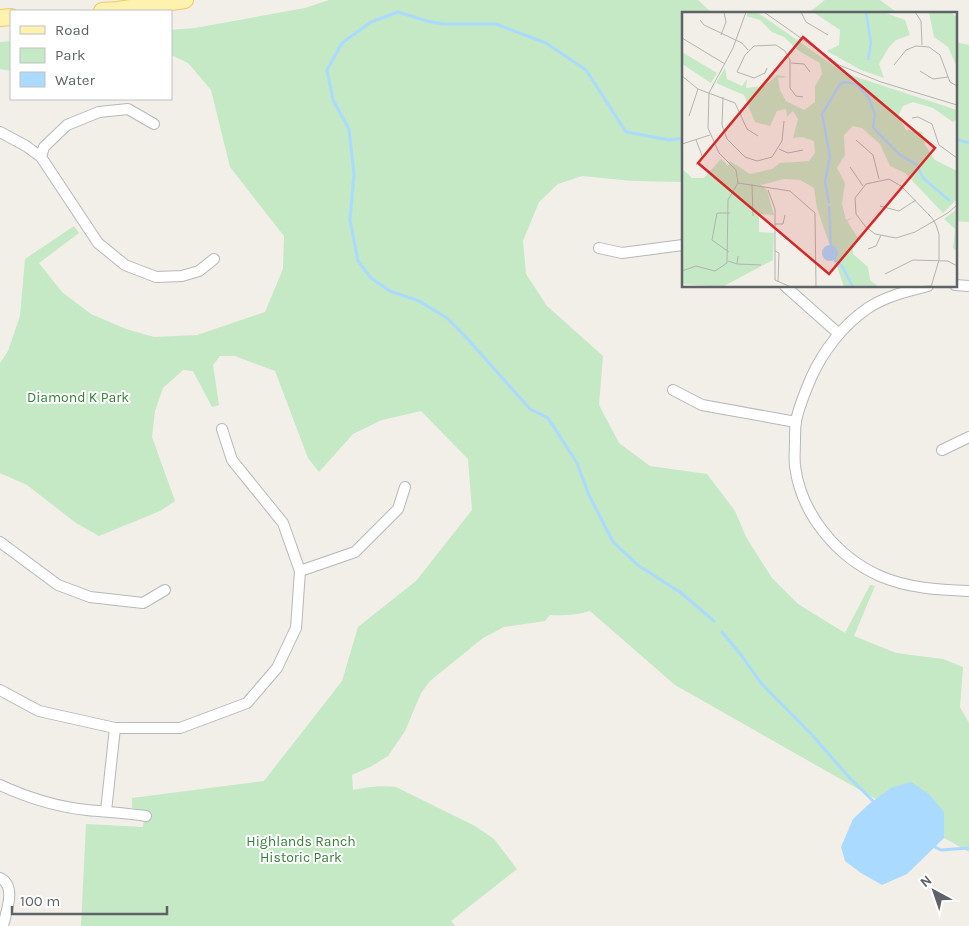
<svg xmlns="http://www.w3.org/2000/svg" width="969" height="926" font-family="Karla,sans-serif">
<style>
.green{fill:#c5e8c5}
.water{fill:#aadaff}
.lines{fill:none;stroke-linecap:round;stroke-linejoin:round}
.stream{stroke:#aadaff;stroke-width:3}
.street-casing{stroke:#b5b8bc;stroke-width:12}
.primary-casing{stroke:#f2c960;stroke-width:18}
.street{stroke:#fff;stroke-width:10}
.primary{stroke:#fff2af;stroke-width:16}
.labels{text-anchor:middle;dominant-baseline:central;stroke-width:4;stroke-linejoin:round;paint-order:stroke}
.park-label{font-size:14px;fill:#348238;stroke:#fff}
.inset-river{fill:none;stroke:#aadaff;stroke-width:2.5}
.inset-road{fill:none;stroke:#b3b3b1;stroke-width:1}
.view{fill:#d62828;fill-opacity:0.15;stroke:#d62828;stroke-width:2.5}
.inset-edge{fill:none;stroke:#5f6368;stroke-width:2.5}
</style>
<rect width="100%" height="100%" fill="#f1efe8"/>
<!-- green -->
<g class="green">
<path d="M329 0H698L713 14H683V182L633 181 582 176 558 184 539 202 523 241 526 274 547 306 603 356 599 405 619 443 650 466 707 474 735 511 746 537 772 578 798 604 845 633 870 585 875 586 854 636 896 653 943 659 963 667 960 707 969 723V852L675 685 590 611C577 615 564 616 550 615L545 621 504 627 483 638 430 681 421 693 405 731 388 756 372 766 352 775 353 790C368 787 381 785 396 787L475 826 494 839 517 869 451 921 455 926H81L86 824 143 827 145 810 132 808V798L264 781 342 681 358 627 416 581 472 510 468 459 421 411 382 420 353 434 319 472 308 458 275 371 235 356H220L213 365 219 405 212 407 193 371 183 370 163 388 155 411 152 437 175 501 160 511 99 536 76 523 27 485 0 473V363L8 351 20 316 25 259 74 226 79 233 39 263 62 292 91 314 126 329 154 337 197 335 265 312 283 269 284 236 230 167 211 90 188 63 171 55V30L195 28 305 8Z"/>
<polygon points="825,0 880,0 899,14 807,14"/>
<polygon points="11,41 11,71 0,69 0,42"/>
<polygon points="955,42 969,45 969,222 955,221"/>
</g>
<!-- water -->
<polygon class="water" points="911,782 930,795 944,812 944,838 907,874 882,885 861,873 845,861 841,847 853,819 868,805 891,788"/>
<g class="lines">
<!-- stream -->
<g class="stream">
<polyline points="683,138 669,140 626,132 586,70 546,43 496,24 443,24 427,21 398,12 371,22 342,43 327,70 333,100 349,129 354,174 350,220 358,261 371,278 390,291 419,301 447,318 464,335 530,409 548,418 577,463 589,495 613,542 639,566 680,592 714,621"/>
<polyline points="955,139 969,143"/>
<polyline points="722,632 741,655 761,683 813,736 847,775 876,804"/>
<polyline points="933,846 941,850 969,848"/>
</g>
<defs>
<g id="street">
<polyline points="0,132 26,146 41,157 98,243 125,265 156,277 182,276 199,271 214,259"/>
<polyline points="41,157 44,147 67,125 99,112 128,109 154,124"/>
<polyline points="599,248 622,253 683,245"/>
<polyline points="955,285 969,286"/>
<polyline points="785,286 839,334"/>
<path d="M928 286C908 291 886 296 868 308 843 325 823 351 811 378 805 392 799 406 796 421 795 427 795 434 795 440 795 449 794 458 795 466 801 514 837 557 880 576 907 588 939 590 969 591"/>
<polyline points="673,390 702,405 796,422"/>
<polyline points="942,450 969,437"/>
<polyline points="0,542 58,585 90,597 143,603 165,590"/>
<polyline points="300,571 355,552 398,509 405,487"/>
<polyline points="0,690 39,711 115,728 180,728 247,703 277,668 296,628 300,571 283,523 232,460 222,429"/>
<path d="M0 785C26 797 58 807 87 810 106 812 126 813 146 816"/>
<polyline points="106,811 115,728"/>
<path d="M0 878C17 886 6 912 3 926"/>
</g>
<g id="primary">
<polyline points="102,11 117,10 185,0"/>
<polyline points="0,18 11,17"/>
</g>
</defs>
<!-- street casing -->
<use href="#street" class="street-casing"/>
<!-- primary casing -->
<use href="#primary" class="primary-casing"/>
<!-- street -->
<use href="#street" class="street"/>
<!-- primary -->
<use href="#primary" class="primary"/>
</g>
<g class="labels">
<!-- park labels -->
<g class="park-label">
<text x="78" y="397">Diamond K Park</text>
<text x="301" y="841">Highlands Ranch<tspan x="301" dy="16">Historic Park</tspan></text>
</g>
</g>
<!-- overview -->
<g transform="translate(682 12)">
<rect width="275" height="275" fill="#f1efe8"/>
<path d="M67 0H75L162 61 275 98V107L271 110 251 96 231 90 221 94 216 104 224 118 240 120 243 133 253 148 275 159V187L261 201 223 161 208 154 198 132 180 116 171 114 162 123 163 143 155 156 163 171 160 192 164 208 173 205 165 209 176 226 171 231V242L186 255 188 268 197 275H162L135 196 132 176 118 168 102 167 79 173 85 178 92 203 77 202V220L92 221 91 248 40 275 0 272V157L10 166H22L39 147 46 154 48 149 68 162 90 157 98 151 127 149 133 141 132 129 120 125 111 126 116 107 111 99 105 105 104 97 95 99 88 114 73 110 62 83 34 71 43 56 45 67 60 74 65 67 64 76 82 74 95 63 106 65 96 66 98 78 104 89 122 98 133 90V74L140 62 138 51 117 39 102 25 90 20 78 8 64 4ZM131 0H201L223 8 228 23 214 28 207 35 197 52 202 66 179 58 145 39 157 33 158 18ZM247 0H268L275 5V55L266 35 252 25ZM0 40 35 61 29 71 0 52ZM275 197V239L271 236 273 217 262 207Z" fill="#c5e8c5"/>
<path d="M140 241a8 8 0 1 1 16 0a8 8 0 1 1-16 0Z" fill="#aadaff"/>
<path class="inset-river" d="M184 0 189 31 186 48M147 191 143 169 148 145 140 102 158 72 163 70 174 72 186 85 193 102 191 115 196 121 217 142 235 153 241 166 268 189M147 194 149 234M152 248 160 254 171 275"/>
<path class="inset-road" d="M64 0 51 36 27 81 26 116 37 141 54 158 56 171 108 179 133 201 134 275M82 0 157 53 199 70 275 93M119 0 124 10 146 23M233 0 239 9 240 33M18 8 22 13 60 31 66 38M39 23 44 10 42 0M0 26 43 52M109 51 122 52 128 60M212 53 224 38 234 34 247 35 258 43 268 70 275 74M85 56 83 61 72 66 55 60 63 43 72 34 94 33 103 39 108 48V76L114 84 121 85M238 59 251 67 266 65M0 64 16 77 53 91 65 117 76 124M41 85 40 113 45 127 63 145 75 149 90 145 100 129 102 109M7 104 16 77M230 106 236 105 250 112 257 133 275 146M14 128 21 146 14 153M174 128 191 143 197 167M0 132 28 123M97 137 106 141 121 138M168 155 181 174M70 172 71 204M86 178 93 197V268L109 275M198 194 217 199 234 188M93 212H101L103 203M186 237 194 234 199 223M93 239 97 241 96 270M47 240 30 228 35 201H48M46 249 55 252 56 244M55 252 79 253M0 259 14 254 33 259 45 251 46 188 56 171M203 262 231 248 266 249 275 254M232 275 249 274M249 275 257 248V222L254 213 252 209 250 206 219 174 207 167 184 172 173 186 174 202 183 214 193 222 214 226 233 220 252 209 264 202 267 200 275 193"/>
<path class="view" d="M121 25 253 136 147 262 16 151Z"/>
<rect width="275" height="275" class="inset-edge"/>
</g>
<!-- legend -->
<rect x="10" y="10" width="162" height="90" fill="#ffffff" stroke="#bfc1c3"/>
<rect x="20" y="26" width="25" height="8" fill="#fff2af" stroke="#bfc1c3"/>
<text x="55" y="35" font-size="15" fill="#5f6368">Road</text>
<rect x="20" y="48" width="25" height="15" fill="#c5e8c5" stroke="#bfc1c3"/>
<text x="55" y="60" font-size="15" fill="#5f6368">Park</text>
<rect x="20" y="72" width="25" height="15" fill="#aadaff" stroke="#bfc1c3"/>
<text x="55" y="85" font-size="15" fill="#5f6368">Water</text>
<!-- north arrow -->
<g transform="translate(934 891) rotate(320)" stroke="#ffffff" stroke-width="4" paint-order="stroke">
<path d="M0-4L9 19L0 12L-9 19Z" fill="#5f6368"/>
<text y="-8" font-size="14" font-weight="bold" text-anchor="middle" fill="#5f6368">N</text>
</g>
<!-- scale -->
<path d="M12 906v8h155v-8" fill="none" stroke="#5f6368" stroke-width="2.5"/>
<text x="20" y="906" font-size="15" fill="#5f6368" stroke="#ffffff" stroke-width="4" paint-order="stroke">100 m</text>
</svg>
